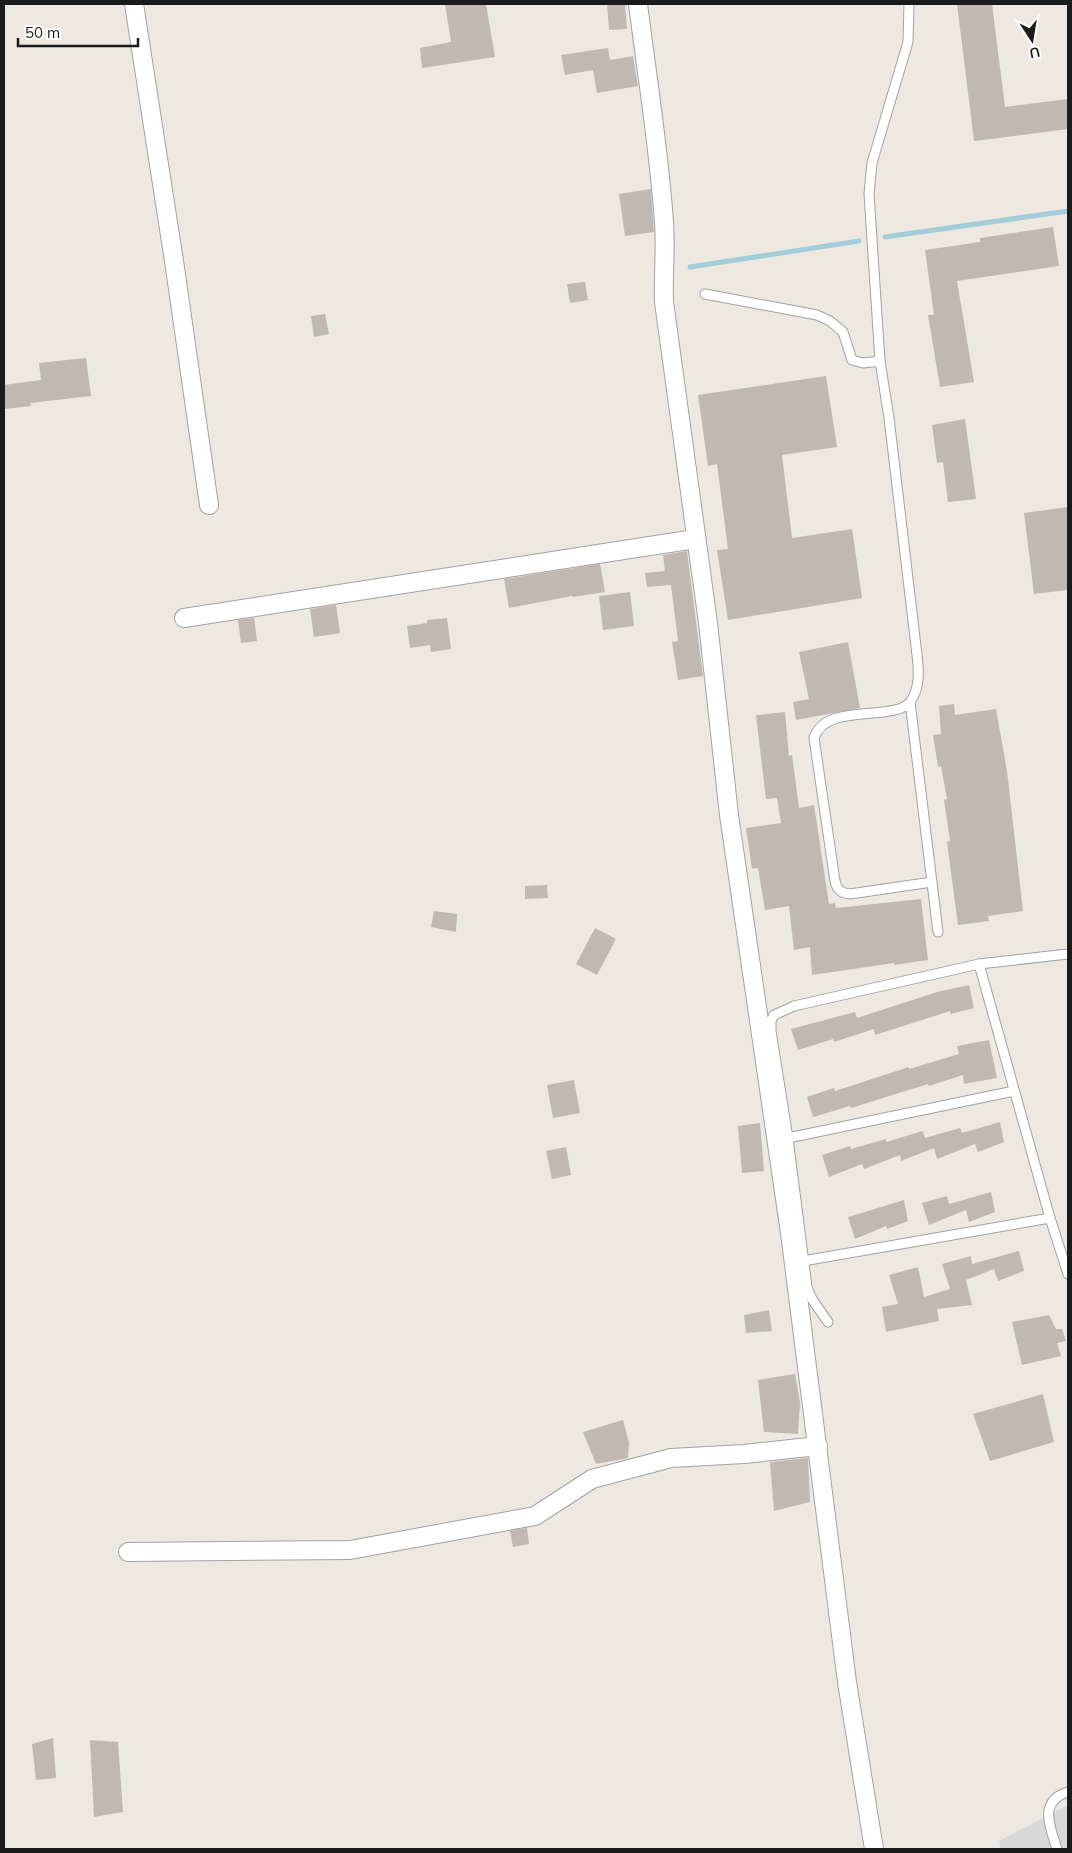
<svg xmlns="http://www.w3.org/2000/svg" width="1072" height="1853" font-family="Mulish,sans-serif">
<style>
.residential{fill:#d9d8d8}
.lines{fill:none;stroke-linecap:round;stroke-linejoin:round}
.stream{stroke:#a3cdd9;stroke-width:5}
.building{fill:#c1b8b1}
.lane-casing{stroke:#a2a2a2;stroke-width:11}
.street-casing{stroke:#a2a2a2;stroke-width:20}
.lane{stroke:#fff;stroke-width:9}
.street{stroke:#fff;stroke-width:18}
</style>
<rect width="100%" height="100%" fill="#ede9e1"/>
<!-- residential -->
<polygon class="residential" points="1068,1805 1068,1849 1001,1849 999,1841"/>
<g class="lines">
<!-- stream -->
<g class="stream">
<polyline points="885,237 1068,211"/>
<polyline points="690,267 859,241"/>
</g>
</g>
<!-- building -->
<g class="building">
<polygon points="445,4 486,4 495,57 422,68 420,48 451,42"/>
<polygon points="607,4 625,4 627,29 609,30"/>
<polygon points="957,4 992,4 1005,107 1068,99 1068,129 974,141"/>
<polygon points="608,48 610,60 633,56 638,86 597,93 593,70 565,75 561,55"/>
<polygon points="651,189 654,232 625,236 619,194"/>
<polygon points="1053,227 1059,266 957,281 974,382 940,387 928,315 934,315 925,250 980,242 980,238"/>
<polygon points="585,282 588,300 570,303 567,284"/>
<polygon points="325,314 329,334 314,337 311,316"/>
<polygon points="86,358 91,396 30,403 31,406 4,409 4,385 41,380 39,363"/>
<polygon points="826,376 837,447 782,455 792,538 852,529 862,598 728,620 717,550 728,549 717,464 708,466 698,395"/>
<polygon points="965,419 976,499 948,502 943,462 937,463 932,425"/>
<polygon points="1068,507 1068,590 1034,594 1024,513"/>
<polygon points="687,551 703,676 678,680 672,642 678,641 671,585 647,587 645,573 665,571 663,555"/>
<polygon points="600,564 605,592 573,597 572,596 509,608 504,579"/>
<polygon points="630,592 634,626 603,630 599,596"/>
<polygon points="336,605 340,633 314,637 310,609"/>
<polygon points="254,618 257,641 241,643 238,620"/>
<polygon points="447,618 451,649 431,652 430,645 410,648 407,626 427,623 427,620"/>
<polygon points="848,642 860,708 796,720 793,702 809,699 799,652"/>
<polygon points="954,704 955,715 996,709 1007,771 1023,911 988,916 989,921 958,925 947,842 950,841 944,800 947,799 941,766 938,767 933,735 941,734 939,706"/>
<polygon points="785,712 789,756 792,755 799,808 814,805 829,904 835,903 836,908 921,899 928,960 894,965 894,963 812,975 810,947 794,950 789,906 765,910 758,868 752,869 746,828 781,823 777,798 766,799 756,715"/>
<polygon points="547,885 548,898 525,899 525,886"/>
<polygon points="434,911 457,914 456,932 431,927"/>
<polygon points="595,928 616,939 597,975 576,964"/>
<polygon points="969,985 974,1008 951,1014 950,1011 875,1035 874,1029 834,1042 833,1039 798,1050 791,1029 855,1012 857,1018 937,992"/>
<polygon points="989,1040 997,1078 964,1084 963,1075 929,1086 928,1084 851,1108 850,1106 813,1117 807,1097 834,1088 835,1091 909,1067 909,1069 959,1054 957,1046"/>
<polygon points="574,1080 580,1113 553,1118 547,1085"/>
<polygon points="1000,1122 1004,1142 978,1152 975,1144 937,1159 934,1148 901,1161 900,1155 864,1169 862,1164 829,1177 822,1155 850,1146 851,1149 886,1139 886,1142 923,1131 925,1138 960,1128 962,1133"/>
<polygon points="760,1123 764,1171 742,1173 738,1126"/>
<polygon points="566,1147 571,1175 552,1179 546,1151"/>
<polygon points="991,1192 995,1212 969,1222 966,1210 929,1225 922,1203 947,1196 949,1204"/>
<polygon points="904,1200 908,1221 887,1229 886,1226 855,1239 848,1217"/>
<polygon points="1019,1251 1024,1271 998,1281 994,1269 966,1280 972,1305 937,1309 939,1321 886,1332 882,1307 898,1304 889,1275 918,1267 924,1297 950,1289 942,1264 971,1256 972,1264"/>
<polygon points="769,1310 772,1331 746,1333 744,1315"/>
<polygon points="1049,1315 1056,1329 1062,1329 1066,1341 1057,1343 1061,1356 1022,1365 1012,1322"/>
<polygon points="795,1374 800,1402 798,1434 764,1432 758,1380"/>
<polygon points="1043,1394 1054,1442 990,1461 973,1414"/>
<polygon points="623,1420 629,1443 628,1458 596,1464 583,1432"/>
<polygon points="808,1458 810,1502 774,1511 770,1462"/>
<polygon points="527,1528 529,1544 513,1547 510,1531"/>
<polygon points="53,1738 56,1778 36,1780 32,1744"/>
<polygon points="90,1740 118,1742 123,1812 94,1817"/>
</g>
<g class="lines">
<defs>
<g id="lane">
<path d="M705 294 817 315 830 321 843 332 852 360 863 363 880 361 889 418 917 655C919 670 920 687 911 701 896 723 826 701 814 738L835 881C837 890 841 893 850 894L932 882"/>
<polyline points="880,361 869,194 872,163 908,42 909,4"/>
<polyline points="910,702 938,932"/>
<polyline points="979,964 1050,1218 1068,1274"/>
<polyline points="788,1138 1014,1091"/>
<polyline points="803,1261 1050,1218"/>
<polyline points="828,1322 812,1299 807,1287 788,1138 771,1031 771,1021 774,1015 794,1006 979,964 1068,954"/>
<path d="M1057 1849C1050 1827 1038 1801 1068 1792"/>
</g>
<g id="street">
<polyline points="134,4 174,261 209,505"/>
<path d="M638 4C647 76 659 149 664 222 666 249 663 275 664 302L708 623 729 815 790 1233 847 1682 874 1849"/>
<polyline points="184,618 695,539"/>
<polyline points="128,1552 350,1550 535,1516 592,1479 671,1458 744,1454 818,1446"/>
</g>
</defs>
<!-- lane casing -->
<use href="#lane" class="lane-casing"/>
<!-- street casing -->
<use href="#street" class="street-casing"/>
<!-- lane -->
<use href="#lane" class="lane"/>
<!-- street -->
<use href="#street" class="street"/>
</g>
<!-- border -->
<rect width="1072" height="1853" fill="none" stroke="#1b1b1b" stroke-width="10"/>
<!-- north arrow -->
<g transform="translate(1032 40) rotate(168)" stroke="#ffffff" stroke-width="4" paint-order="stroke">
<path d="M0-4L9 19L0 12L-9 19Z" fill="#1b1b1b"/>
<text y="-8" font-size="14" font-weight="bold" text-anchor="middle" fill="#1b1b1b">U</text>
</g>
<!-- scale -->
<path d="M18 38v8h120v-8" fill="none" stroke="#1b1b1b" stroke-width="2.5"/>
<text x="25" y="38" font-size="15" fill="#1b1b1b" stroke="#ffffff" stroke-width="4" paint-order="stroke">50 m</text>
</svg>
